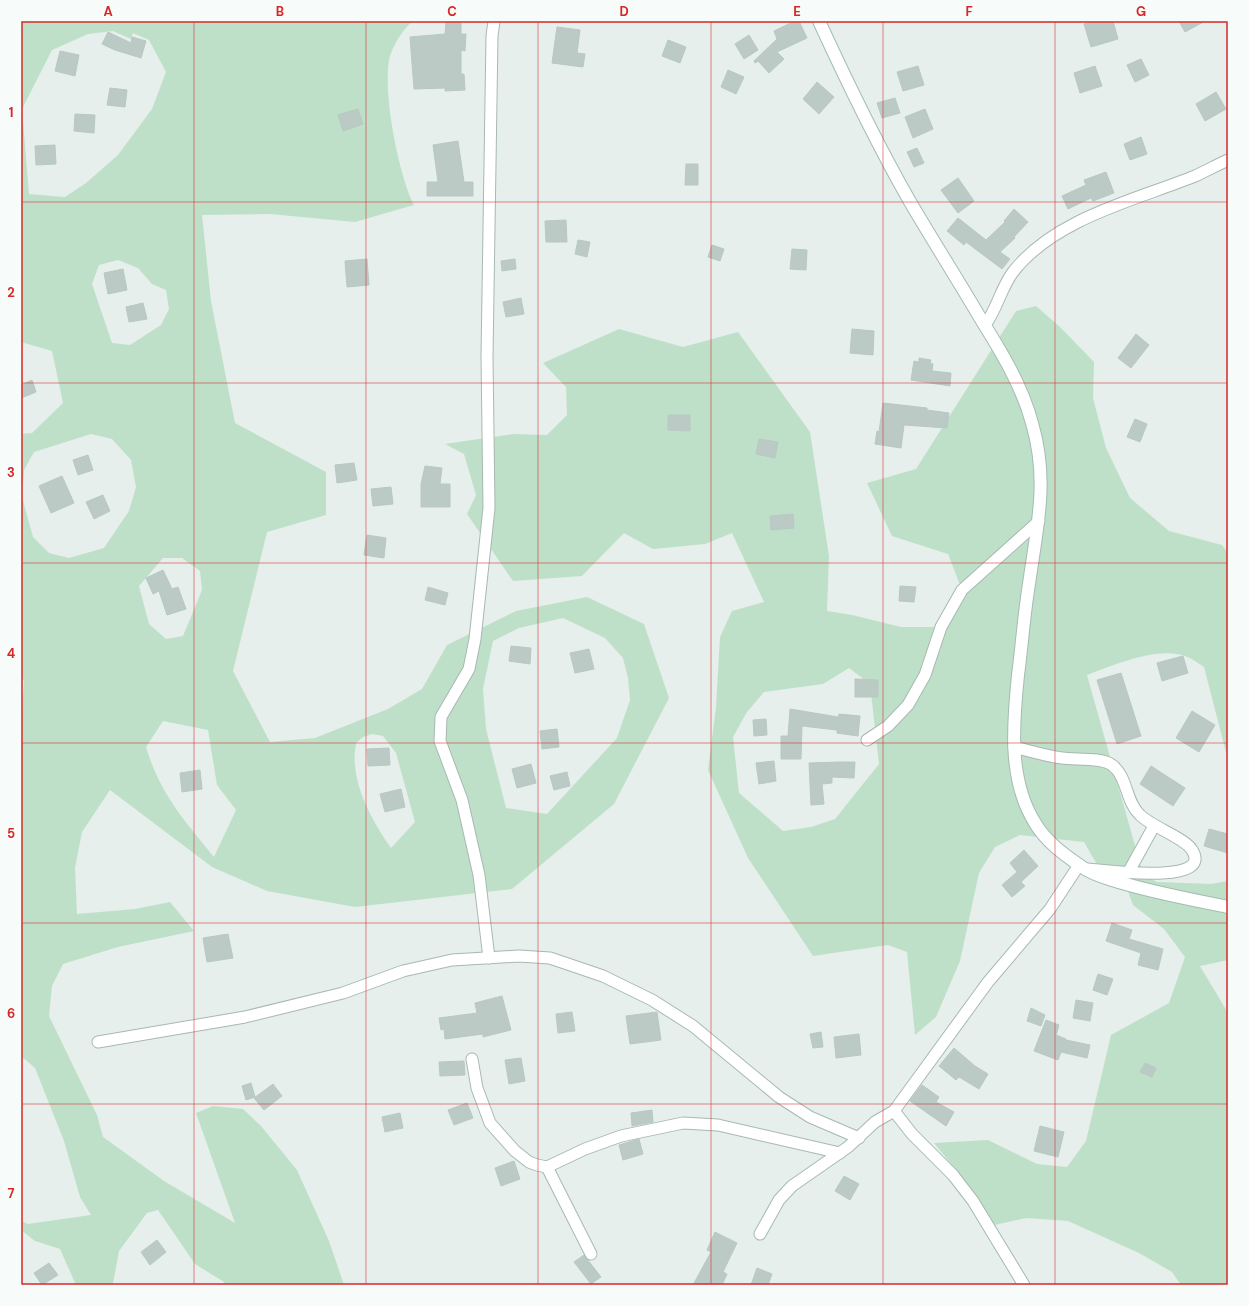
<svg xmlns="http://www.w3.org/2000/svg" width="1249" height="1306" font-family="'DM Sans',sans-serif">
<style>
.green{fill:#bfe0c8;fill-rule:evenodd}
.building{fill:#bbcac4;stroke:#b8c9c2}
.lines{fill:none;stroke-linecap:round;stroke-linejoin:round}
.minor-casing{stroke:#a8b8b2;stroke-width:13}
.secondary-casing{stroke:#a4bbb3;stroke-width:14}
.minor{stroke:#fff;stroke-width:11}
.secondary{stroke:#fff;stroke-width:12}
.grid{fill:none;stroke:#d62828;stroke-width:1;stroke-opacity:0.55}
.neatline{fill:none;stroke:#d62828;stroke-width:1.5}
.grid-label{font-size:13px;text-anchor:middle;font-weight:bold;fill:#d62828}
</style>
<rect width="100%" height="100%" fill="#e6efeb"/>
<!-- green -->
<g class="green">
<path d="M21 21H413C403 29 396 41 391 53 380 84 399 177 414 205L355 222 270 214 202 215 211 301 235 423 326 472V515L267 532 233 671 270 742 315 738 388 709 422 689 447 645 516 611 587 597 644 624 669 698 614 804 512 889 355 907 267 891 212 867 110 790 82 832 75 868 77 914 135 909 170 902 194 931 118 947 63 964 52 986 49 1016 97 1115 103 1137 164 1181 235 1223 196 1113 213 1106 243 1109 261 1126 297 1170 329 1241 344 1285H225L224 1282 195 1264 158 1210 147 1213 119 1251 113 1283 109 1285H76L60 1249 35 1241 21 1230V1221L28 1224 91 1215 80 1197 64 1141 35 1068 21 1056V731L24 681 21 675V434L32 433 63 403 52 351 21 342ZM113 31 131 39 133 33 149 40 166 72 152 109 118 155 86 183 65 197 29 194 22 109 52 50 88 34ZM118 260 138 268 152 284 166 290 169 309 161 325 130 345 112 343 92 284 99 265ZM91 434 112 439 131 460 136 487 129 511 104 548 69 558 49 553 33 537 22 497 24 470 34 452ZM163 558H182L200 571 202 590 183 636 166 639 149 624 139 586ZM563 618 605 638 623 658 628 678 630 700 617 738 547 814 506 808 486 729 483 689 493 641 519 628ZM163 721 208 730 217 785 236 810 214 857C184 820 160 794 146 747ZM372 734 383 736 396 753 415 822 391 848C375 825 357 794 355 765 354 758 355 750 356 743L363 737Z"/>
<path d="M1036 306 1060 327 1094 362 1093 398 1106 448 1130 498 1169 531 1222 545 1228 553V760L1204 667C1198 663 1191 658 1185 656 1158 646 1113 665 1087 675L1143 874 1157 882 1211 884 1228 881V960L1200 966 1228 1013V1285H1181L1172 1272 1139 1253 1068 1221 1026 1218 990 1226 951 1164 934 1143 988 1140 1037 1164 1067 1167 1086 1141 1111 1035 1169 1003 1185 957 1164 929 1133 905 1124 880 1098 866 1084 842 1020 835 995 847 979 873 960 961 936 1017 915 1035 907 952 888 945 813 956 748 858 708 770 716 707 720 637 732 611 764 602 732 533 705 544 653 549 624 533 582 576 513 581 467 514 476 495 464 454 445 444 513 434 547 435 567 415 566 387 543 363 619 329 683 347 738 332 810 432 829 556 827 611 852 615 901 627H941L962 590 948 554 892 536 867 483 916 469 1016 311ZM849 668 870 684 879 764 835 819 811 827 783 831 739 793 733 737 747 712 764 692 823 684Z"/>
</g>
<!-- building -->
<g class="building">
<polygon points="795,21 799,21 807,38 777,52 784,59 769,73 758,61 755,63 754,61 777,39 774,31"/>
<polygon points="1095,21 1113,21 1118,39 1091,47 1084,24"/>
<polygon points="1179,21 1205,21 1185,32"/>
<polygon points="446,22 461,23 461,34 466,34 465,51 461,50 461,74 464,74 465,90 445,91 445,88 414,89 410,37 445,34"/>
<polygon points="557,27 580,30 577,53 585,54 583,67 552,63"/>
<polygon points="108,32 131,43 132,37 146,41 141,58 115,50 102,44"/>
<polygon points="749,35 758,50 744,59 735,44"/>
<polygon points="668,40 686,47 680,63 662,56"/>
<polygon points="60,51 79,55 75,76 55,71"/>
<polygon points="1141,59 1149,75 1135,82 1127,65"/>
<polygon points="918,66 924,85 903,91 897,72"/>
<polygon points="1095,66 1102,86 1080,93 1074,73"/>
<polygon points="728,70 744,77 736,94 721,87"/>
<polygon points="817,82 834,97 819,114 803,99"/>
<polygon points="110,88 127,90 125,107 107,105"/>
<polygon points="1216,92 1226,109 1205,121 1196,104"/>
<polygon points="895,98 900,113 882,118 877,103"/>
<polygon points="358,109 363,124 343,131 338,115"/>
<polygon points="925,109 933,129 913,138 905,117"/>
<polygon points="75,114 95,115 94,133 74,131"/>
<polygon points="1141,137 1147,154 1130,160 1124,144"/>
<polygon points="458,141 464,182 473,182 473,196 427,196 427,182 438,182 433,145"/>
<polygon points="55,145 56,164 36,165 35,146"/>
<polygon points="917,148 924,163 914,167 907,152"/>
<polygon points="686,164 698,164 698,185 685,185"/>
<polygon points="1106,172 1114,193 1093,201 1091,198 1068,209 1062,196 1086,185 1084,180"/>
<polygon points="958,178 974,201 958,213 941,190"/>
<polygon points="1014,209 1028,222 1014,237 1015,238 1000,252 1010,259 1002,269 966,242 964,245 947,231 958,218 986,240 1005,222 1004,221"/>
<polygon points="566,220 567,242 546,242 545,221"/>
<polygon points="578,240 590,242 587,257 575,254"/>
<polygon points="712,245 724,249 720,261 708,257"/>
<polygon points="792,249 807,250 806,270 790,269"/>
<polygon points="367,259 369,285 347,287 345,261"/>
<polygon points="515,259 516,269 502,271 501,261"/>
<polygon points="123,269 127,290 108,294 104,273"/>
<polygon points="521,298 524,314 506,317 503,302"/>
<polygon points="143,303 147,319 129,322 126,307"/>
<polygon points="852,329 874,331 873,355 850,353"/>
<polygon points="1136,334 1149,345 1131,368 1118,358"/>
<polygon points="919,358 931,360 930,363 933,364 932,371 951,373 950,386 911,380 914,361 919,362"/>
<polygon points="32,380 36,392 21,398 21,385"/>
<polygon points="883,403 927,408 927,410 949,413 947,428 904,425 901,448 875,444 877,431 879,432"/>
<polygon points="668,415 690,415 690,431 668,430"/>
<polygon points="1135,419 1147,424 1140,442 1127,437"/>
<polygon points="759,439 778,442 775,458 756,454"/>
<polygon points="88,455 93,470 78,475 73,460"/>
<polygon points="354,463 357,480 337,483 335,465"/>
<polygon points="425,466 442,468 440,484 450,484 450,507 421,507 421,484"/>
<polygon points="62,476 74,503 51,513 39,486"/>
<polygon points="391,487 393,504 373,506 371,489"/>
<polygon points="103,495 110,511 94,519 86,502"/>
<polygon points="793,514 794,528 771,530 770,516"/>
<polygon points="367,535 386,538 384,558 364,555"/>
<polygon points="163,570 172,589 178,587 186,609 167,615 159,591 153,594 146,578"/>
<polygon points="900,586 916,587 914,602 899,601"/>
<polygon points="428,587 448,593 445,605 425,600"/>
<polygon points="511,646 531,648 530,664 509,661"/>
<polygon points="589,649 594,669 575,673 570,653"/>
<polygon points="1183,656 1188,673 1162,681 1157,663"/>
<polygon points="1121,673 1141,736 1117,744 1097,680"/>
<polygon points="855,679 878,680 878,697 855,697"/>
<polygon points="790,709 838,717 839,714 860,716 858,736 837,733 837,730 802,726 801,759 781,759 781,736 788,736"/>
<polygon points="1192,711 1215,725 1199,752 1176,738"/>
<polygon points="766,719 767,735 754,736 753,720"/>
<polygon points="557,729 559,747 542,749 540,731"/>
<polygon points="389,748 390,765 368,766 367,749"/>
<polygon points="774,761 776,781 759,784 756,763"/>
<polygon points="840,762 855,762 854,778 832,777 832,783 822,784 824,804 811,805 809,763"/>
<polygon points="531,764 536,783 517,788 512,769"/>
<polygon points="1151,766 1185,788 1173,806 1140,784"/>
<polygon points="200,770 202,789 182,792 180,773"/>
<polygon points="567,772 570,786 554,790 550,776"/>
<polygon points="401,789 405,807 385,812 380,794"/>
<polygon points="1209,829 1228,834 1228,853 1204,846"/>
<polygon points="1024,850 1038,866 1021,882 1025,886 1012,897 1002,885 1017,872 1010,863"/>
<polygon points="1112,923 1132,930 1129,939 1163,949 1158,970 1138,965 1141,953 1106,941"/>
<polygon points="228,934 233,958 207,962 203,938"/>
<polygon points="1098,974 1113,979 1107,995 1093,990"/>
<polygon points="502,996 511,1030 483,1037 483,1034 445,1039 444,1029 441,1030 439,1018 477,1013 475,1003"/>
<polygon points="1076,1000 1093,1003 1090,1021 1073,1018"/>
<polygon points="1031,1008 1045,1015 1041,1026 1027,1021"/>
<polygon points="572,1012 575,1031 558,1033 556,1014"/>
<polygon points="657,1012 661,1040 630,1044 626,1016"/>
<polygon points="1046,1020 1059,1025 1056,1035 1066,1039 1066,1040 1090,1045 1087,1058 1061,1052 1058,1060 1034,1051"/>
<polygon points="821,1032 823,1047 813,1048 810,1034"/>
<polygon points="859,1034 861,1055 836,1058 834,1037"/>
<polygon points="954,1048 975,1066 988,1074 979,1089 959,1077 956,1080 939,1066"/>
<polygon points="521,1058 525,1081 509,1084 505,1060"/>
<polygon points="464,1061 465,1075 440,1076 439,1062"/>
<polygon points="1145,1063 1156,1068 1152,1077 1140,1072"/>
<polygon points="251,1083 255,1097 246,1100 242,1086"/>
<polygon points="273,1084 282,1096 264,1110 254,1098"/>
<polygon points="922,1085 939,1097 936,1102 954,1112 946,1126 910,1101"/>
<polygon points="467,1103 473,1118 454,1125 448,1110"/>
<polygon points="652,1110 653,1122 632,1126 631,1113"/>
<polygon points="400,1113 403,1128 385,1132 382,1117"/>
<polygon points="1040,1126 1064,1132 1058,1157 1034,1151"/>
<polygon points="639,1139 643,1154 623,1160 619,1145"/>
<polygon points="514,1161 520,1179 501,1186 495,1168"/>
<polygon points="844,1176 859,1184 850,1200 835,1191"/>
<polygon points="715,1232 737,1243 723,1272 727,1274 722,1285 693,1285 711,1252 707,1250"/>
<polygon points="157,1240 166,1252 150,1265 141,1252"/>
<polygon points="584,1255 601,1277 591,1284 574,1262"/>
<polygon points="49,1263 58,1275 42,1285 34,1273"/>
<polygon points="757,1268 772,1274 768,1285 751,1285"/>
</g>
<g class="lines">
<defs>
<g id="minor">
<path d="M985 325C997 309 1001 288 1013 272 1055 218 1136 200 1195 176 1206 171 1217 165 1228 160"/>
<polyline points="867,740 888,726 908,705 925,675 941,627 962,590 1039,521"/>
<path d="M1014 747C1030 751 1046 756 1062 758 1075 760 1102 757 1112 765 1128 777 1125 801 1140 815 1152 827 1185 838 1192 850 1215 886 1102 870 1087 869"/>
<polyline points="1128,873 1154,826"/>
<polyline points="489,958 479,875 462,800 440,741 441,717 469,669 475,639 489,508 487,357 492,36 494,21"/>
<polyline points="98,1042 245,1017 343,993 403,971 452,960 519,956 550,958 603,976 652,1000 693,1026 779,1097 810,1117 859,1138"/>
<polyline points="472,1059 477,1088 490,1123 515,1151 529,1162 537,1165 547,1167 585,1149 621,1136 683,1123 718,1125 840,1153"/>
<polyline points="894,1111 912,1134 953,1175 973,1201 1024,1285"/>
<polyline points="547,1167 591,1254"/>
<polyline points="760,1234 779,1200 792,1186 848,1147 875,1122 894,1111 988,982 1050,909 1079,865"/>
</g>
<path id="secondary" d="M819 21C847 82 876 142 909 200 933 241 958 280 982 321 1002 353 1022 386 1032 423 1049 481 1037 526 1029 584 1024 614 1022 645 1018 675 1013 724 1008 780 1035 823 1046 842 1065 855 1082 867 1090 873 1102 877 1112 880 1150 892 1189 899 1228 907"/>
</defs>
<!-- minor casing -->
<use href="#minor" class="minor-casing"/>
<!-- secondary casing -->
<use href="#secondary" class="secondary-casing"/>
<!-- minor -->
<use href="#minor" class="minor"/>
<!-- secondary -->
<use href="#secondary" class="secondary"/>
</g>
<!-- grid -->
<path class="grid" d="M194 21V1285M366 21V1285M538 21V1285M711 21V1285M883 21V1285M1055 21V1285M21 202H1228M21 383H1228M21 563H1228M21 743H1228M21 923H1228M21 1104H1228"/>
<!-- border -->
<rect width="1249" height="1306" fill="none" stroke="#f7fbf9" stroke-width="44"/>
<rect x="22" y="22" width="1205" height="1262" class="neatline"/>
<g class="grid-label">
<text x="108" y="16">A</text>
<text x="280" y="16">B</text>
<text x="452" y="16">C</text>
<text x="624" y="16">D</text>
<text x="797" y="16">E</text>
<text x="969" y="16">F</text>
<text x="1141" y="16">G</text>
<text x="11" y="117">1</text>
<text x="11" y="297">2</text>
<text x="11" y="477">3</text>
<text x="11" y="658">4</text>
<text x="11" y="838">5</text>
<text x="11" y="1018">6</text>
<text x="11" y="1198">7</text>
</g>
</svg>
